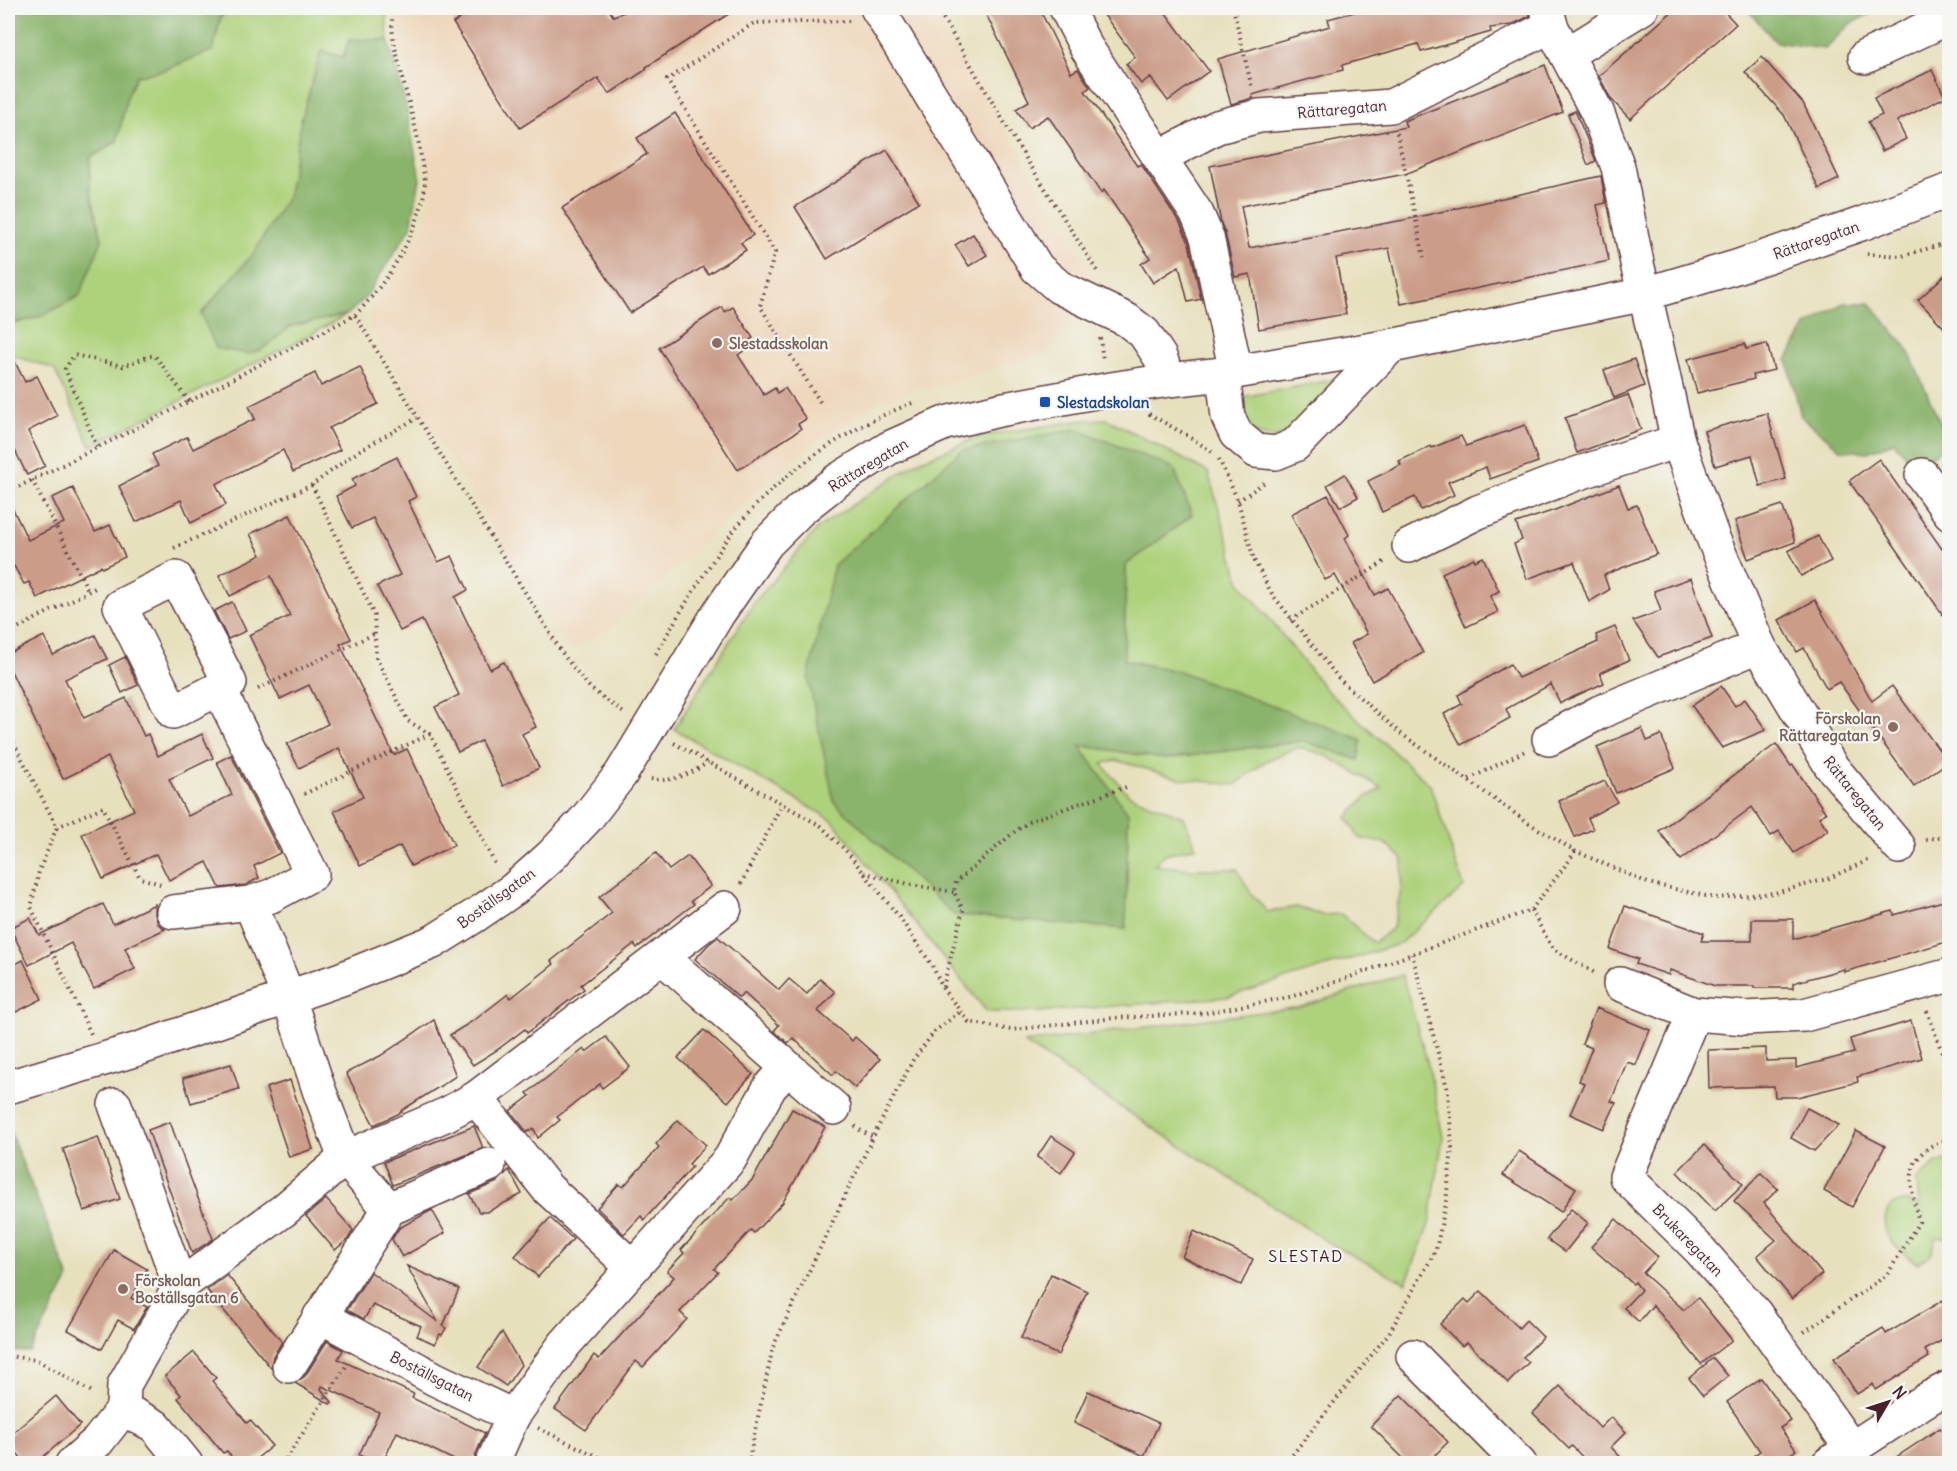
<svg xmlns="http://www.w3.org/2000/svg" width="1957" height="1471" font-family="Delius,sans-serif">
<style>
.built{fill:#eed7bb}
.green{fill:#aed27c;stroke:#7c7854;stroke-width:1.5;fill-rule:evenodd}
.forest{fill:#8ab46c;stroke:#6a6a4c;stroke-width:1.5}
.building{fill:#cb9c88}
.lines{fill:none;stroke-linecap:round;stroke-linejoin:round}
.minor-casing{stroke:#623c41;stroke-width:36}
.path{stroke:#623c41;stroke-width:4;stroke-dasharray:1.5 4.5;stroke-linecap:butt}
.minor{stroke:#fff;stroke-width:33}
.education-dot{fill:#8d6e63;stroke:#f6f6f2;stroke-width:2}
.transit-dot{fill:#1a4fb4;stroke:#f6f6f2;stroke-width:2}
.labels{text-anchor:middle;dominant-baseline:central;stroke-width:4.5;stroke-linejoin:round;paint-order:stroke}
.street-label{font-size:15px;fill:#4a1f2b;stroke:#f6f6f2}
.education-label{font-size:15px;font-weight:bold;fill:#785e54;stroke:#f6f6f2;text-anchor:start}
.transit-label{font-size:15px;font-weight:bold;fill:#164399;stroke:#f6f6f2;text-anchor:start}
.neighbourhood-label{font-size:16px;letter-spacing:1.5px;fill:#4a1f2b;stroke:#f6f6f2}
</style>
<rect width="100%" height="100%" fill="#f6f6f2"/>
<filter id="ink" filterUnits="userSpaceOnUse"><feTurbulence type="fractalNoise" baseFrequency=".0167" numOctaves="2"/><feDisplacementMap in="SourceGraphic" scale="12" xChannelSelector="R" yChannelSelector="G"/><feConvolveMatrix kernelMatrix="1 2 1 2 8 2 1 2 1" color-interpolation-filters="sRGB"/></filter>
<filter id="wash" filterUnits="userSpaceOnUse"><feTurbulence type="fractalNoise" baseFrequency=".008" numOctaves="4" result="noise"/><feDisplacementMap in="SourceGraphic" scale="24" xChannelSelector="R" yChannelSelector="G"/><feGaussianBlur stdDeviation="1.35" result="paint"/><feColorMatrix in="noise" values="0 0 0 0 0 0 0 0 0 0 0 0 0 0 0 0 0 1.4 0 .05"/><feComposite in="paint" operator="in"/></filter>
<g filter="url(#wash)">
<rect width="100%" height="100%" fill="#e7e0bd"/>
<!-- built -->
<polygon class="built" points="400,8 931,8 1098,283 1045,355 878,401 792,459 611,628 569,652 372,330 368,318 372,306 407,255 424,223 431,197 429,171 397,22"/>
<!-- green -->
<g class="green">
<polygon points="226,8 386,8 388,40 349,40 343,57 322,51 301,121 288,196 253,254 201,314 261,350 291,326 348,314 302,339 91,446 54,369 10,354 8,355 8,315 12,324 42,316 79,296 102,240 90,189 90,158 117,141 127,97 136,76 164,70 213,50 220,20"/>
<path d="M1338 379C1325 392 1291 435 1275 437 1266 438 1260 435 1252 431L1240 402 1243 397Z"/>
<path d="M1107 419 1208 472 1240 582 1326 690 1430 785 1464 887 1399 944 1227 997 1039 1012H987L832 820 674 729 754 603 818 528 917 462 981 436 1084 420ZM1076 429 1192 515 1126 565 1124 660 1181 672 1361 740 1359 760 1303 741 1165 759 1078 745 1128 813 1126 929 954 915ZM1299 747 1325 755 1382 788 1365 798 1347 817 1359 838 1385 843 1403 859 1401 890 1393 927 1374 943 1341 914 1322 915 1296 907 1268 912 1250 892 1237 869H1192L1154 865 1165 854 1196 847 1184 817 1129 795 1102 764 1116 760 1177 778 1235 785 1266 761Z"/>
<polygon points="1402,975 1429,1068 1443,1137 1429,1224 1406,1283 1334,1246 1101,1094 1024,1043 1301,1007"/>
<path d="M1949 1160V1238L1936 1237C1933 1253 1932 1256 1917 1263 1896 1247 1873 1233 1891 1205L1907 1201 1919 1207 1917 1179 1938 1162Z"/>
</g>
<!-- forest -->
<g class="forest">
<polygon points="8,8 223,8 213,50 164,70 136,76 127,97 117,141 90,158 90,189 102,240 79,296 42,316 12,324 8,315"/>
<polygon points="1746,8 1880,8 1850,24 1825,49 1776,42"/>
<polygon points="349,40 388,40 406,106 420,179 411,227 365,298 348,314 291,326 261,350 247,354 216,348 201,314 253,254 288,196 301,121 321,51 343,57"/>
<polygon points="1844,303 1870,303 1907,348 1949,443 1916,468 1894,442 1868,452 1841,450 1801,416 1787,360 1806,326"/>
<polygon points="1076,429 1174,468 1192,515 1126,565 1124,660 1181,672 1361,739 1359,760 1303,741 1165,759 1079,745 1128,813 1126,929 954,915 834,802 808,678 834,565 962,450"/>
<polygon points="10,1132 69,1278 30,1352 8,1351 8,1133"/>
</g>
<g id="blocks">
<!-- building -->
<g class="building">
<polygon points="477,8 608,8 613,16 636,8 738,8 646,67 647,69 609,94 598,78 520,128 453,23"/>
<polygon points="983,8 1039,8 1071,73 1078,69 1090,87 1085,91 1137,166 1141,164 1180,223 1189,243 1201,299 1188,302 1179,266 1153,283 1141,264 1150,258 1104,190 1101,193 1048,116 1029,128 1016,109 1029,101"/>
<polygon points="1099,8 1162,8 1209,71 1168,101 1150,77 1141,84 1126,64 1135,57"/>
<polygon points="1369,8 1529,8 1530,16 1511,25 1490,28 1491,32 1421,52 1418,44 1342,65 1343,70 1252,95 1253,98 1231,104 1218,59 1330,26 1328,19"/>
<polygon points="1676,8 1721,8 1736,24 1630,119 1611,99 1599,76"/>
<polygon points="1762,57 1803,103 1839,179 1819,189 1784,115 1745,72"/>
<polygon points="1545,65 1563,112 1405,174 1241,206 1249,248 1404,220 1601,176 1606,203 1597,205 1609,261 1401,304 1389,248 1336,258 1346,314 1259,329 1250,274 1235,277 1225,233 1221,223 1210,166 1406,127 1404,121"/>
<polygon points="1932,70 1945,97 1897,121 1906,139 1882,151 1868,122 1882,115 1874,98"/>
<polygon points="1575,111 1596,161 1588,165 1568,114"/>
<polygon points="675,113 753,235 741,243 746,250 708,274 703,267 630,313 562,208 647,154 637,138"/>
<polygon points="887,150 919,202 827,259 795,207"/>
<polygon points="973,234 987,255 969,266 955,245"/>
<polygon points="1950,270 1950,334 1918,300"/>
<polygon points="722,307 725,312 733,307 753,338 745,343 748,348 738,355 764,395 775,388 777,393 785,388 806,419 798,424 801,429 738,470 659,348"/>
<polygon points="1745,344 1746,349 1767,344 1774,370 1753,375 1754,379 1697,393 1688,359"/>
<polygon points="8,348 25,382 37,376 57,416 28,431 45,466 27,475 10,440 8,441"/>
<polygon points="1634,359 1644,386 1614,398 1604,370"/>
<polygon points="360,367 378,404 329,428 340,450 293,472 283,450 216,484 226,505 191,523 181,500 136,522 119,486 158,466 152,454 187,437 193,449 255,419 249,406 315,373 321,386"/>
<polygon points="1628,395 1641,429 1577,453 1565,418"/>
<polygon points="1767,413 1786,479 1760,486 1752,455 1715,466 1704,431"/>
<polygon points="1525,425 1538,462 1490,479 1486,467 1448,482 1454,495 1421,510 1415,497 1382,512 1368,481 1401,465 1399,461 1431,446 1432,448 1461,436 1466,446"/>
<polygon points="397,457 416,497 408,501 438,562 452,556 468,590 455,597 490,669 504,662 536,727 522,734 539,768 503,786 481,741 458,752 435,707 459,695 422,620 400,631 377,586 400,575 373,518 352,528 336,496 355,486 352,479"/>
<polygon points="1879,459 1942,549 1950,543 1950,625 1849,481"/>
<polygon points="1345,474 1358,497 1340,507 1327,485"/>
<polygon points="1619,485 1628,508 1637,505 1657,554 1604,575 1609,590 1589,602 1574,562 1527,579 1514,544 1522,540 1516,523 1555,510"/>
<polygon points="73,488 95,532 110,525 125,557 102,568 101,566 37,598 29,582 24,584 14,566 8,569 8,499 28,540 64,523 52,498"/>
<polygon points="1328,495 1349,535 1345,538 1375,595 1388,588 1423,653 1372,681 1351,643 1367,634 1335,575 1325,580 1291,514"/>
<polygon points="1782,505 1795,542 1748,559 1735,521"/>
<polygon points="290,515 351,639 340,644 394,755 407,749 454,845 411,866 400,846 360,866 334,811 363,797 339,748 299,768 287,744 328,724 309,685 280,699 249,635 290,616 271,576 230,596 219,575 261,555 250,534"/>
<polygon points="1818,536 1831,561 1801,576 1788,551"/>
<polygon points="1483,557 1499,591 1490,596 1498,612 1466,627 1442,573 1474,558 1475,561"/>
<polygon points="1691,578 1712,638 1658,657 1633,621 1661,611 1654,591"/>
<polygon points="1815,600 1872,701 1892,686 1948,762 1914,786 1839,682 1827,689 1804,648 1797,652 1779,620"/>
<polygon points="232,602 246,631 228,639 214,611"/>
<polygon points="1615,627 1629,660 1600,673 1604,683 1560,703 1551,684 1506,709 1510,718 1461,745 1444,714 1462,704 1458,695 1510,664 1518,678 1598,642 1596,635"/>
<polygon points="95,635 107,659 65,679 84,718 126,698 144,736 148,734 158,756 202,734 213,758 169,779 188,816 232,795 217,762 231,755 280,853 254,866 259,878 246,885 220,888 207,862 169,880 156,854 103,879 82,834 134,810 108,757 63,779 8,665 8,654 44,636 53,655"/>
<polygon points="125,657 138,685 122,693 109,665"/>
<polygon points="1721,686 1735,706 1745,699 1766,730 1722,748 1692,706"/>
<polygon points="1642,728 1647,741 1661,735 1675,768 1616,793 1597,747"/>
<polygon points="1776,744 1791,766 1793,765 1826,813 1819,817 1828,830 1794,853 1779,831 1771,836 1752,807 1681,860 1659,831"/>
<polygon points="1605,781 1617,802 1588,818 1593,829 1575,837 1559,801"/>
<polygon points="656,853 669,870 688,856 711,886 691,901 694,904 637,948 634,944 581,985 584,989 527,1033 525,1029 497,1050 473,1065 450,1035 476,1019 508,994 511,998 554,964 551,961 612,913 599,897"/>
<polygon points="1950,899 1950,941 1844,972 1844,969 1793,983 1793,988 1754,988 1754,986 1715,986 1670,970 1669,975 1636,964 1638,959 1610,949 1625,906 1704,933 1701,941 1752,941 1752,919 1793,919 1793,939 1893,911 1894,915"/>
<polygon points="103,904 113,924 155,904 155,915 158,924 165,929 125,948 135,969 94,989 71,943 29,965 10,928 30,918 39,935"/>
<polygon points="718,937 779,990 789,979 807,994 820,979 835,992 818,1011 852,1041 855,1037 880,1059 855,1088 836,1071 833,1075 793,1038 788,1043 774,1031 779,1025 744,993 739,998 695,959 708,945"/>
<polygon points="23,960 42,999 8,1016 8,968"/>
<polygon points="1596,1008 1650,1030 1636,1065 1627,1062 1611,1101 1616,1103 1604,1129 1570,1114 1584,1083 1579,1081 1592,1048 1582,1044"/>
<polygon points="434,1020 456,1076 401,1111 402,1112 374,1125 346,1073 380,1056"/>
<polygon points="1911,1021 1922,1058 1857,1077 1858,1082 1797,1097 1775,1097 1774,1086 1709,1088 1708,1050 1766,1048 1766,1061 1796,1060 1796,1068 1854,1053 1850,1039"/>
<polygon points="704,1030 753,1074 728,1102 678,1058"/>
<polygon points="606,1037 630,1067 602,1088 600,1084 557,1117 560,1120 538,1138 534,1129 527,1132 510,1111 530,1096 527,1093 584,1049 586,1052"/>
<polygon points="231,1064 239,1089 191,1103 183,1078"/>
<polygon points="290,1080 313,1149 289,1157 266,1088"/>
<polygon points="1807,1108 1839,1125 1814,1151 1791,1138"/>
<polygon points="792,1109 825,1127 783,1202 754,1233 751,1230 714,1269 718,1272 680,1312 687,1319 643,1367 636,1361 586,1430 555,1409 594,1355 599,1359 674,1277 667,1271 684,1253 681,1250 730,1197 733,1200 753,1179"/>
<polygon points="678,1120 706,1145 689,1164 692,1167 644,1220 641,1216 624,1234 597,1208 619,1184 623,1187 659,1147 656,1144"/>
<polygon points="170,1122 213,1239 192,1253 148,1130"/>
<polygon points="474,1126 483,1148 393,1185 384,1162"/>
<polygon points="1856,1131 1885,1146 1852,1207 1824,1191"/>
<polygon points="1051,1136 1075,1152 1061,1173 1037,1157"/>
<polygon points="98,1137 120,1199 84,1211 63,1149"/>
<polygon points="1704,1145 1743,1184 1715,1211 1677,1172"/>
<polygon points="1519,1151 1576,1188 1561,1212 1503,1175"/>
<polygon points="509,1170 522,1194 487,1212 479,1212 469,1194 497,1182"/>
<polygon points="1761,1173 1778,1189 1764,1203 1822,1274 1792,1299 1757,1256 1776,1240 1734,1201"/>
<polygon points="326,1199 353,1230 348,1239 335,1250 306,1216"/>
<polygon points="1571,1209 1588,1223 1565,1252 1547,1239"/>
<polygon points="432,1210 445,1233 402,1257 392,1239 399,1228"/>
<polygon points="550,1218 573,1239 538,1277 515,1256"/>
<polygon points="1616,1219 1658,1257 1643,1273 1684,1310 1698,1298 1732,1340 1701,1364 1653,1305 1639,1322 1624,1308 1641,1290 1635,1282 1633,1284 1591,1247"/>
<polygon points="1194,1231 1253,1259 1241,1285 1182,1257"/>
<polygon points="114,1250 147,1269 131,1298 147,1307 134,1329 118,1320 102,1349 68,1330"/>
<polygon points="407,1266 459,1289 443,1326 446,1328 442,1335 440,1334 435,1344 417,1336 421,1326 373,1305 364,1319 347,1310 371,1272 438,1322"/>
<polygon points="1051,1274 1087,1291 1058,1355 1021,1338"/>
<polygon points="227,1275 282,1342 273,1356 271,1368 207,1290"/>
<polygon points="1481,1291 1519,1328 1526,1320 1543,1337 1523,1357 1529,1362 1508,1383 1467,1342 1462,1346 1440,1324 1465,1299 1469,1303"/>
<polygon points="1950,1296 1950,1336 1925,1350 1929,1357 1876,1390 1873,1384 1857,1394 1834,1358 1883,1328 1886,1334"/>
<polygon points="502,1332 521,1365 506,1386 478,1367"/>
<polygon points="327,1341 343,1350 338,1359 414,1394 412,1398 485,1433 475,1456 474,1464 462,1464 397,1432 382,1464 378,1464 359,1455 379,1412 322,1386 321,1389 332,1402 330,1404 295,1383 305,1376"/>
<polygon points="194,1352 216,1378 212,1381 247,1423 250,1420 272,1446 250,1464 237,1464 227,1451 223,1453 178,1398 181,1395 165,1376"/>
<polygon points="1713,1358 1728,1376 1703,1396 1689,1378"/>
<polygon points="1761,1378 1791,1421 1780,1428 1796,1450 1777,1464 1742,1464 1760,1451 1727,1402"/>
<polygon points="1560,1386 1600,1428 1611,1417 1626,1432 1611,1447 1627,1464 1589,1464 1572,1446 1569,1449 1533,1413"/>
<polygon points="1088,1391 1159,1423 1144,1456 1074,1423"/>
<polygon points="1401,1395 1448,1442 1426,1464 1409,1464 1371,1426"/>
<polygon points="56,1396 80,1425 35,1464 26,1464 8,1442 8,1437"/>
<polygon points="1940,1428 1950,1442 1950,1464 1886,1464"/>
</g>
</g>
</g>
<g filter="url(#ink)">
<use href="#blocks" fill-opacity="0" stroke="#623c41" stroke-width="1.5"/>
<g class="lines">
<defs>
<g id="minor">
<polyline points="877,8 1037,268 1059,287 1127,320 1144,333 1160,357 1169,380"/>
<polyline points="1066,8 1086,47 1197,214 1207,237 1236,372"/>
<polyline points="1547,8 1551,26 1597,112 1618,167 1638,268 1645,294 1678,441 1713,538 1759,646 1831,766 1899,847"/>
<polyline points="1567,54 1642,8"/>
<polyline points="1865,57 1950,17"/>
<polyline points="1160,157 1217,127 1259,116 1391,106 1551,26"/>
<polyline points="1223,374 1228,417 1236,434 1256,451 1276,453 1295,445 1391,346"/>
<polyline points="1922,475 1950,513"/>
<polyline points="1409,546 1478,512 1573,475 1678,441"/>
<polygon points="176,578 230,683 173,712 120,606"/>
<polyline points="219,689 312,874 271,896 250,903 289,998 319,1090 345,1158 389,1209 489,1165"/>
<polyline points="1549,739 1600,712 1759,646"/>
<polyline points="173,912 250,903"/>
<polyline points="662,957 834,1108"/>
<polyline points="1620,984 1694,1014"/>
<polyline points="8,1087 138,1049 341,979 433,942 476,915 514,889 551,856 586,819 621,774 718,614 767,543 801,509 838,480 889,448 945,423 999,410 1111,389 1169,380 1223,374 1391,346 1645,294 1736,267 1861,224 1950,190"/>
<polyline points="476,1098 547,1188 632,1267"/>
<polyline points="115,1105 180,1286"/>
<polyline points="320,1316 435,1379 513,1416"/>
<polyline points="1413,1356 1520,1464"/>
<polyline points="289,1366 389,1209"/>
<polyline points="123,1409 124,1385 180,1286 284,1210 345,1158 447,1114 476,1098 725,908"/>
<polyline points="123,1409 155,1426 186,1464"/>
<polyline points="1851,1448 1755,1313 1699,1249 1626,1177 1694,1014 1746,1018 1804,1015 1950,975"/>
<polyline points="72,1464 98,1441 123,1409"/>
<polyline points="492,1464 513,1416 564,1345 730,1159 770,1087 788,1068"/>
<polyline points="1828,1464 1929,1398 1950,1387"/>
</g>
</defs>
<!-- minor casing -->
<use href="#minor" class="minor-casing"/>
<!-- path -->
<g class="path">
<polyline points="937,8 1017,144 1097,271"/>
<polyline points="1233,8 1252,88"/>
<polyline points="1397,133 1424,257"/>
<polyline points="1867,254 1902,256 1950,242"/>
<path d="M355 315C386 285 423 227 425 183 425 177 423 171 422 165 419 136 410 108 403 80 398 56 388 31 394 8"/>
<polyline points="1100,338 1103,361"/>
<polyline points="820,402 760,306 775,252 667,80 754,23 853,21"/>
<polyline points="1149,414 1190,437 1212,452"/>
<polyline points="97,447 65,369 74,355 123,366 150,356 155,356 189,401"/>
<polyline points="1219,459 1238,501 1254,560 1272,594 1340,680 1400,733 1530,824 1575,851 1648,883 1715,898 1775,893 1827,879 1871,859"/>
<polyline points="32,480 89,592"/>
<polyline points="312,485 374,615 376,657 408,721 430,734 496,866"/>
<polyline points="8,492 165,414 355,315 564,656 591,689 624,713"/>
<polyline points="1238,501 1265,482"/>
<polyline points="174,548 312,485 360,450 417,418"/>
<polyline points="1291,620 1384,562"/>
<polyline points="8,633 97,587"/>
<path d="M656 654C675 620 695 588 716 556 724 545 731 533 740 523 784 470 851 426 915 402"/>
<polyline points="258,689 374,634"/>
<polyline points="8,732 57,827 39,871 31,907 91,1034"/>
<polyline points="674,743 821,826 847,852 900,918 933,967 943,989 969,1022 1011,1030 1114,1018 1204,1013 1290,997 1350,977 1531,910 1568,862 1575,851"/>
<path d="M651 779C671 783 692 774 708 762"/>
<polyline points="1469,779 1525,751"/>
<polyline points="304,794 430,734"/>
<polyline points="57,827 103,807 140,878 164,885"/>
<polyline points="1926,840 1950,834"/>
<polyline points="864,873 913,885 954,892"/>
<polyline points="741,884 782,804"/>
<polyline points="1531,910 1553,949 1595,973"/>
<polyline points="943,987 963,910 954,892 956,882 1013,833 1030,821 1129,786"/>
<polyline points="1927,1011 1950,1074"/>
<polyline points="855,1126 861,1131 873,1137"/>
<path d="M1804 1332 1887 1275 1919 1222C1913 1196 1902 1167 1928 1148 1934 1144 1943 1141 1950 1139"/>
<polyline points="8,1356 37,1360 94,1393"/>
<polyline points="538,1428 613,1464"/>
<polyline points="283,1464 348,1363"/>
<polyline points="748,1464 773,1347 873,1137 913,1060 935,1031 960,1012"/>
<polyline points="1285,1464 1389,1333 1436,1250 1446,1202 1452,1148 1448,1091 1412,954"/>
</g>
<!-- minor -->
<use href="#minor" class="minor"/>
</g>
</g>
<!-- markers -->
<g class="education-dot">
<circle cx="717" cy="343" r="6"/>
<circle cx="1893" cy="727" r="6"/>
<circle cx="123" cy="1289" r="6"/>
</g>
<rect class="transit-dot" x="1039" y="396" width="12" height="12" rx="3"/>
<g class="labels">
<!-- street labels -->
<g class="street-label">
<text transform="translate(1342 109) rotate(-5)">Rättaregatan</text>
<text transform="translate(1816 240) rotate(-19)">Rättaregatan</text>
<text transform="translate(868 465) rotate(-31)">Rättaregatan</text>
<text transform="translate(1855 793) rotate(51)">Rättaregatan</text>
<text transform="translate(496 898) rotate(-36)">Boställsgatan</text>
<text transform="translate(1688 1240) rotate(46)">Brukaregatan</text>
<text transform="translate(432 1376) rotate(27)">Boställsgatan</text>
</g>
<!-- education labels -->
<g class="education-label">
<text x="729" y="343">Slestadsskolan</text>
<text x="1881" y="718" text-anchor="end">Förskolan<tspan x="1881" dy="17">Rättaregatan 9</tspan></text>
<text x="135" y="1280">Förskolan<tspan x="135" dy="17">Boställsgatan 6</tspan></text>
</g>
<!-- transit labels -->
<g class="transit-label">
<text x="1057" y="402">Slestadskolan</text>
</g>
<!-- neighbourhood labels -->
<g class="neighbourhood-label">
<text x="1306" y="1256">SLESTAD</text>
</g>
</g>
<!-- margin -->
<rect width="1957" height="1471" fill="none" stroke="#f6f6f2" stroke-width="30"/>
<!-- north arrow -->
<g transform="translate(1888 1402) rotate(51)" stroke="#f6f6f2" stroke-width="4.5" paint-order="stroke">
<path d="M0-4.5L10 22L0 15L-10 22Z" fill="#4a1f2b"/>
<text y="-9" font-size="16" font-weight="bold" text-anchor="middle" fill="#4a1f2b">N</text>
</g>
</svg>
